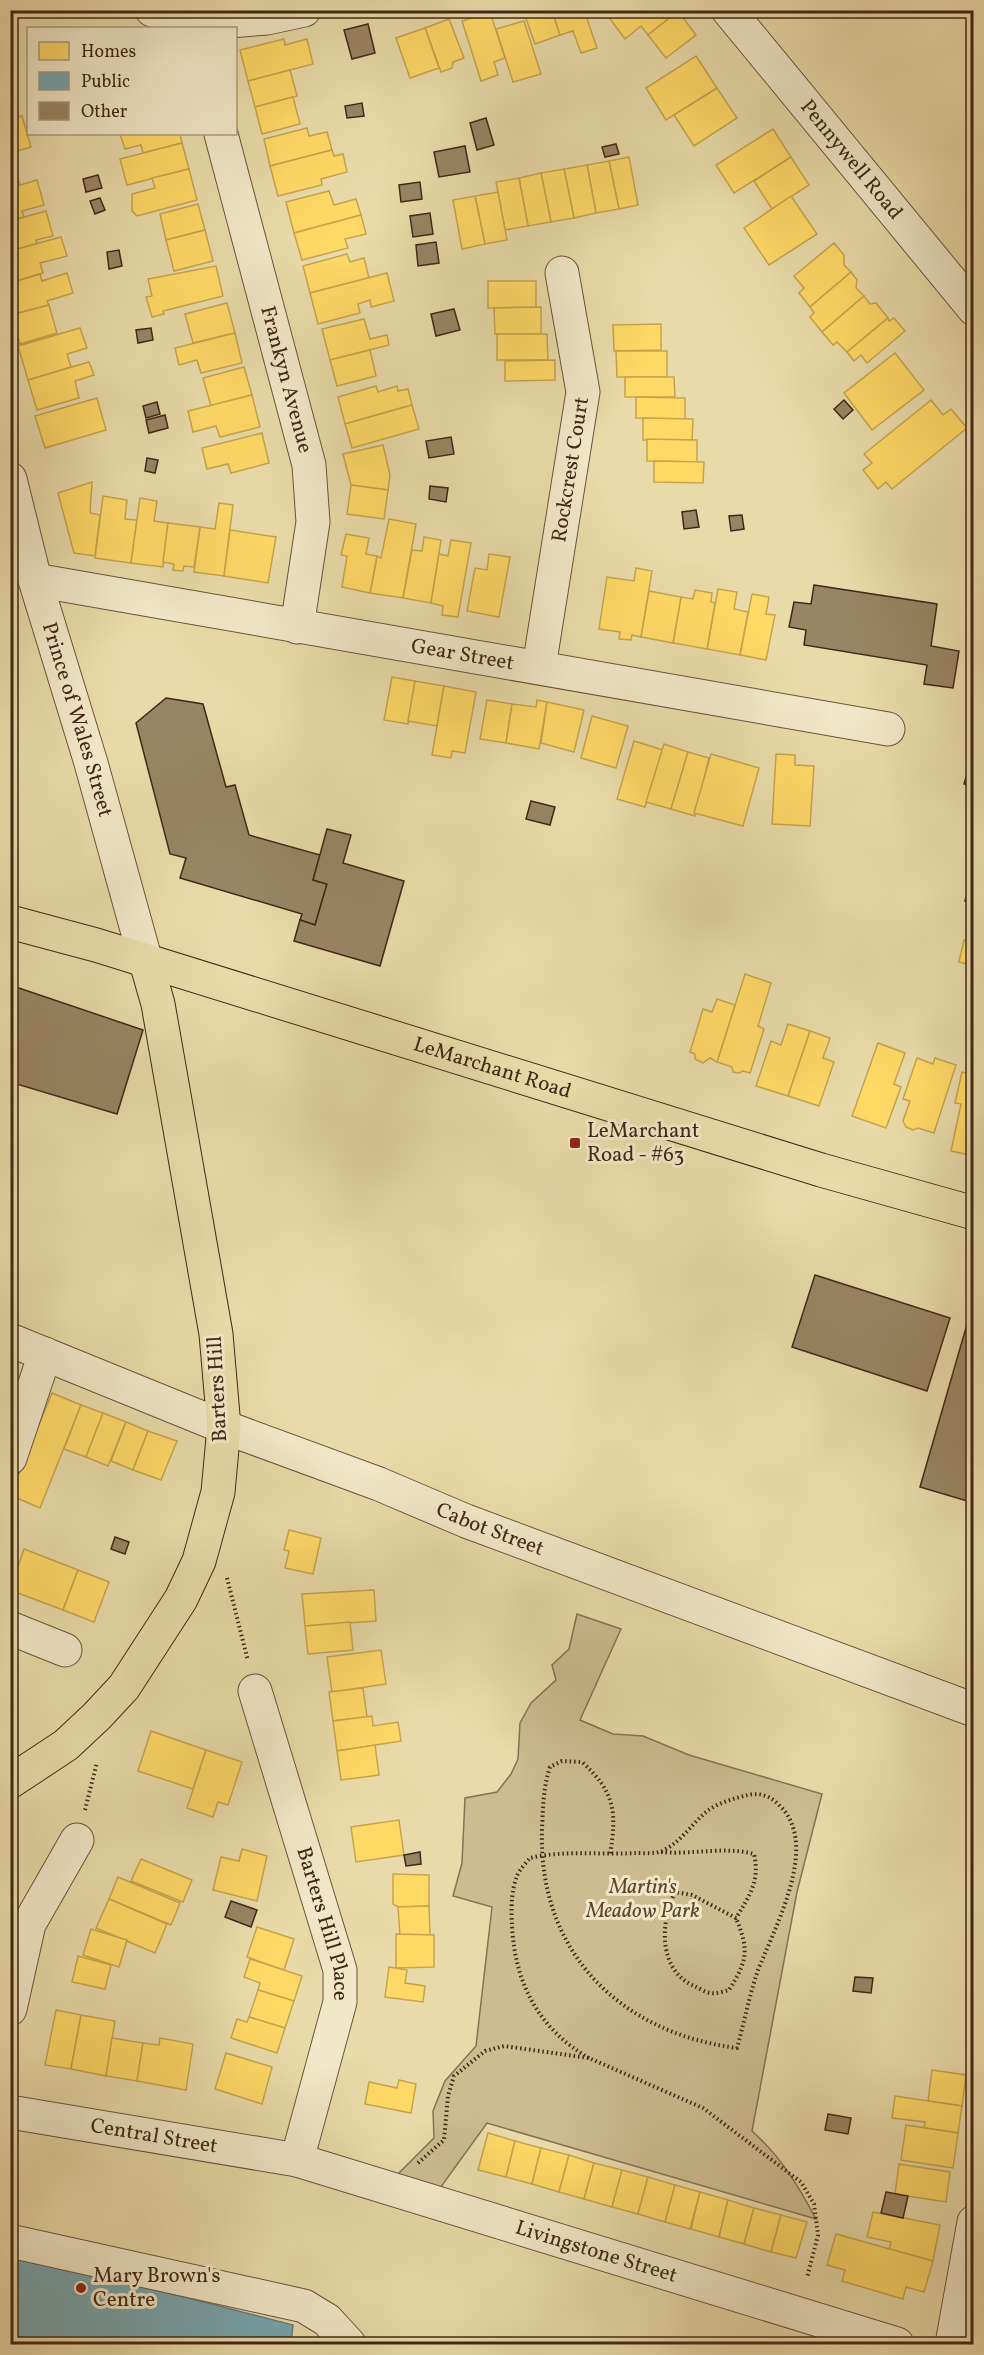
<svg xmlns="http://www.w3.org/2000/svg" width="984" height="2355" font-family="Vollkorn,serif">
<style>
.green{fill:#cdbc90;stroke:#887254;stroke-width:1.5}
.homes{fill:#ffd966;stroke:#c6a44e;stroke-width:1.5}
.public{fill:#76a5af;stroke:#667f81;stroke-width:1.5}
.building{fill:#998563;stroke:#422717;stroke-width:1.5}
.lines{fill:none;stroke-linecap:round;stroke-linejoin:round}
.minor-casing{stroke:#6c543c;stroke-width:35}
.major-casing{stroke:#422717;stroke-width:35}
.path{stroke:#422717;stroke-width:4;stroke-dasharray:1.5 3;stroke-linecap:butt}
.minor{stroke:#f1e8c7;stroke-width:33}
.major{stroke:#e9dba9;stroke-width:33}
.poi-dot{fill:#8f2418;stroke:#f1e8c7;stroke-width:2}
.labels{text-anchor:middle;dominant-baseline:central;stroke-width:6;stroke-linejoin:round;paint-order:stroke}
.street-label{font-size:21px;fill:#422717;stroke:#f1e8c7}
.poi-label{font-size:21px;fill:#422717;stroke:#f1e8c7;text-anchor:start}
.park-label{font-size:21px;font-style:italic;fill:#5e452f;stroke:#f1e8c7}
</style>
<rect width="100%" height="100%" fill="#e9dba9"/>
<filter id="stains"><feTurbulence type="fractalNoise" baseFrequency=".00333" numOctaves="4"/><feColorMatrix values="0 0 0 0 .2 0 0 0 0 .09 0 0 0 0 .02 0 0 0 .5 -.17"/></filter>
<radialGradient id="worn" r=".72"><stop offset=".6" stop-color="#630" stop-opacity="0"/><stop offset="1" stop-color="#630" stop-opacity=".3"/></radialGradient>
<!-- green -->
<path class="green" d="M577 1614 621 1629 580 1720 613 1734 643 1736 689 1755 822 1794 797 1892 752 2131C780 2156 798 2185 816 2219L487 2123 438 2191 389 2183 434 2138 433 2111 445 2081 476 2046 492 1907 453 1896 462 1863 465 1798 497 1792 511 1774 518 1759 520 1723 531 1703 556 1680 552 1665 569 1649Z"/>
<!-- homes -->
<g class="homes">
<polygon points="523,10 552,10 560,35 535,44"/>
<polygon points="552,10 584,10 597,48 581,53 573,31 560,35"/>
<polygon points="621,10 677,10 678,11 648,35 641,26 625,39 610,19"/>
<polygon points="678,11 696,35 666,58 648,35"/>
<polygon points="490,12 505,58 494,62 498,75 481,81 462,21"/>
<polygon points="449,19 464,58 453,62 452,68 441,72 425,28"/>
<polygon points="524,21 541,74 513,82 496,29"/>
<polygon points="425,28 439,68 410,78 396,38"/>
<polygon points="284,39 285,45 307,39 313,64 248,81 240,50"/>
<polygon points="696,56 717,88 666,120 646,88"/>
<polygon points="290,70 297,96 255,107 248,81"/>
<polygon points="717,88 737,118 694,146 674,115"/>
<polygon points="293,97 300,124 262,134 255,107"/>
<polygon points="22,116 31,147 10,153 10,119"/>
<polygon points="307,128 309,136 327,132 332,150 270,166 264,139"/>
<polygon points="773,129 791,157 734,193 716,165"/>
<polygon points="120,134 180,134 182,143 143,153 141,145 125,149"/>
<polygon points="182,143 189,169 127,185 120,159"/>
<polygon points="332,150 334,156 343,154 347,172 321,179 322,185 278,196 270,166"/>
<polygon points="10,153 20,185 10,188"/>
<polygon points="629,157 638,205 619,209 609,161"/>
<polygon points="791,157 809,185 772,209 754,181"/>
<polygon points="609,161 619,209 596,213 587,165"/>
<polygon points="587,165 596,213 574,218 564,169"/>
<polygon points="189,169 197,200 137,216 132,211 132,194 155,188 152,178"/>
<polygon points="564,169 574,218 551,222 541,173"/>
<polygon points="541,173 551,222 528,226 519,178"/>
<polygon points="519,178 528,226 505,230 496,182"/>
<polygon points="37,180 44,205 22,211 24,217 10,221 10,188"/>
<polygon points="329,191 334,205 356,199 361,215 294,233 286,202"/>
<polygon points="498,192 507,240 485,244 475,196"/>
<polygon points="475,196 485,244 462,249 453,200"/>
<polygon points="791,196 817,234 769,265 744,228"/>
<polygon points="198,204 205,230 166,240 160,214"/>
<polygon points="46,211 53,236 36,240 37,244 10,251 10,221"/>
<polygon points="361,215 366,234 345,239 348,248 302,260 294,233"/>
<polygon points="205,230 213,261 174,271 166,240"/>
<polygon points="61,237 67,256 40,263 43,273 10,283 10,251"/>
<polygon points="834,243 844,255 844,265 851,272 810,307 799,293 804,288 794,276"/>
<polygon points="347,254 350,262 364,258 369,278 310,293 303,266"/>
<polygon points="216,266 223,296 163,311 164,314 152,317 146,297 152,296 148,279"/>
<polygon points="851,272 857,280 856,288 864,296 822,332 810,317 814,313 810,307"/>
<polygon points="67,273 73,293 47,301 49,305 11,315 10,283 40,274 42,281"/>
<polygon points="387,273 394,301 371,307 370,300 358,304 360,313 318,324 310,293"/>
<polygon points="488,281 536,281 536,307 488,308"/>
<polygon points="864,296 870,304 876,303 888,318 847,352 837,342 833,345 822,332"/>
<polygon points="227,303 235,333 193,343 185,314"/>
<polygon points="49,305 57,333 20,344 11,315"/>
<polygon points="541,307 541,334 495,334 494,308"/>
<polygon points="888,318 889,321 894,318 905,331 867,363 861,355 854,361 847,352"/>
<polygon points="364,319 370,339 387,335 389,345 330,360 322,329"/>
<polygon points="661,324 661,350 614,351 613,325"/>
<polygon points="80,328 87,348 67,354 71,367 28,380 18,346"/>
<polygon points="235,333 242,363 201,373 197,360 179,365 175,348"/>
<polygon points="497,334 547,334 548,360 497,360"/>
<polygon points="370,350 376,376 337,386 330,360"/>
<polygon points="616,351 667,351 667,377 617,377"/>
<polygon points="895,353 924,390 872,430 844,393"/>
<polygon points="555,360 555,380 505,381 505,361"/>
<polygon points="89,362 94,375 75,381 79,398 37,410 28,380"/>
<polygon points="244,367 252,395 211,406 203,378"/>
<polygon points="625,377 674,377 675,397 625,397"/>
<polygon points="376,386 378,392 397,386 398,391 408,389 412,405 345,424 338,397"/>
<polygon points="252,395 260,427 220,437 216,426 193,432 188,411"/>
<polygon points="636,397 685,398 685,419 636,418"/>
<polygon points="97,398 106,430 45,448 35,416"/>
<polygon points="931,400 943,415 951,409 967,428 892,489 886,482 878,489 863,470 872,463 864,454"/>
<polygon points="412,405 419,429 352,448 345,424"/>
<polygon points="643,418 693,419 692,440 643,440"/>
<polygon points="262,433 269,463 231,473 228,464 207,469 202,448"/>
<polygon points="647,439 697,440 697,462 647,461"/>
<polygon points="383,445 390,475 388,490 351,485 343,454"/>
<polygon points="654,461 704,462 703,483 654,482"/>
<polygon points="92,482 90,513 100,515 95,556 74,553 58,493"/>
<polygon points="351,485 388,490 384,519 347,514"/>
<polygon points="103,496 127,500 125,519 137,520 131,563 95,558"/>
<polygon points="140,498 157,501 154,521 168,523 163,567 131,563"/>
<polygon points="219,503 233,505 224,576 194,572 200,527 215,529"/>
<polygon points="389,519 416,524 403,598 370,593 377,556 381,558"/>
<polygon points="168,523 200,527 194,567 184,566 183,571 173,570 174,564 163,562"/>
<polygon points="230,530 276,537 268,583 224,576"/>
<polygon points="346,534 369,538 366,554 377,556 370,593 342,587 347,556 341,555"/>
<polygon points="424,537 441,540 431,603 403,598 412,550 422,551"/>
<polygon points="451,540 471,543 458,617 442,615 443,606 431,603 439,554 448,556"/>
<polygon points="489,554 510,557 499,617 467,611 475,568 487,570"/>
<polygon points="636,568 652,571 641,637 632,635 631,640 619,639 620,632 599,629 607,577 634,581"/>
<polygon points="718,589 737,592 734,609 748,612 740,655 707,649"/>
<polygon points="695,590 712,593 711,602 715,603 707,649 673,643 681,597 693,599"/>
<polygon points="649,591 681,597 673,643 641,637"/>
<polygon points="752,594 769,597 766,614 775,615 766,660 740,655"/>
<polygon points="392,677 415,681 408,724 384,720"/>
<polygon points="415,681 444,686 437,726 408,721"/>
<polygon points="444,686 476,692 465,753 452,751 451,758 432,755"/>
<polygon points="487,700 512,704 506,743 480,739"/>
<polygon points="537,700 547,702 539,749 506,743 512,704 536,707"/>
<polygon points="547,702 584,710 574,752 541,743"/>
<polygon points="592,716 628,726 616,768 581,758"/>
<polygon points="634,741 663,750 645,807 617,799"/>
<polygon points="664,744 688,752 671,809 646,802"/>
<polygon points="688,752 709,758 695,816 671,809"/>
<polygon points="711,754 759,768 743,826 694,813"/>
<polygon points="776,754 795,755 795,765 814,766 810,826 772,824"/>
<polygon points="964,940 974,943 974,966 959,962"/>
<polygon points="745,974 771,983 758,1026 764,1029 750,1073 743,1071 739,1073 733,1072 732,1067 717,1062"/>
<polygon points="717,999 735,1005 717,1062 710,1058 703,1063 695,1059 695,1054 690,1052 703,1009 712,1012"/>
<polygon points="788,1024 810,1031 788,1096 756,1086 771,1041 781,1045"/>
<polygon points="810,1031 830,1038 823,1058 834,1062 819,1106 788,1096"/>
<polygon points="878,1043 905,1053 894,1084 901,1087 886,1128 852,1116"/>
<polygon points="917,1058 933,1064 935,1058 956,1065 934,1133 918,1128 913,1130 906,1127 903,1121 910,1101 903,1099"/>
<polygon points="962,1072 974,1075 974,1140 970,1155 951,1151 961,1104 955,1103"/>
<polygon points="52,1393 81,1405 40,1508 10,1495"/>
<polygon points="81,1405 103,1413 86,1457 64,1449"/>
<polygon points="103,1413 126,1422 108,1466 86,1457"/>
<polygon points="126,1422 148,1431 133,1470 111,1461"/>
<polygon points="148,1431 177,1441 161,1480 133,1470"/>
<polygon points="289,1530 321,1538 313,1574 285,1568 289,1551 284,1550"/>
<polygon points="24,1549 78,1570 63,1610 10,1590"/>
<polygon points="78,1570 109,1582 94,1622 63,1610"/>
<polygon points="374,1590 376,1621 305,1626 302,1594"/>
<polygon points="350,1622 353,1650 308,1654 305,1626"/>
<polygon points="381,1650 386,1684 332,1692 327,1657"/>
<polygon points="363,1688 367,1717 333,1721 329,1692"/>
<polygon points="372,1716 373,1726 398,1722 401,1741 337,1751 333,1721"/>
<polygon points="151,1731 206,1750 193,1789 138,1771"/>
<polygon points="375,1745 379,1775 341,1780 337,1751"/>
<polygon points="206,1750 242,1762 228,1805 218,1802 213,1817 187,1808"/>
<polygon points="399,1820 404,1855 356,1862 351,1827"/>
<polygon points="242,1849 267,1856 257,1901 213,1890 221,1857 239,1861"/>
<polygon points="141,1859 192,1880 183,1902 131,1881"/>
<polygon points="393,1874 429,1875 429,1906 398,1907 393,1904"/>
<polygon points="118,1877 180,1903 171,1925 109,1899"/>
<polygon points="109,1899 167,1924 155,1953 96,1928"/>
<polygon points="429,1906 430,1935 400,1936 398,1907"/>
<polygon points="257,1927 294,1939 284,1970 247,1957"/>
<polygon points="91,1929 127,1940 119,1967 83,1955"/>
<polygon points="396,1934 434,1935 434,1967 396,1968"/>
<polygon points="78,1956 111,1965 105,1989 72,1982"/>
<polygon points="250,1959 302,1976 294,2001 258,1990 260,1983 244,1977"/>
<polygon points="389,1967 407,1970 405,1983 425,1986 423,2002 385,1997"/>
<polygon points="258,1990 294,2001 285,2028 249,2017"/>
<polygon points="56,2010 81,2015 71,2069 45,2065"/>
<polygon points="81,2015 115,2021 106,2076 71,2069"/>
<polygon points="249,2017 285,2028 277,2053 231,2038 237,2019 247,2022"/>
<polygon points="112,2038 143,2043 137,2081 106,2076"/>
<polygon points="160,2038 193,2044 186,2090 137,2081 143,2043 159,2045"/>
<polygon points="226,2053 272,2067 262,2104 215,2089"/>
<polygon points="932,2070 966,2075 962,2106 928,2101"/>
<polygon points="399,2080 416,2084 411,2113 365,2104 369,2082 397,2088"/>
<polygon points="895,2096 962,2106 958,2133 924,2128 925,2122 892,2118"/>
<polygon points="906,2125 958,2133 953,2168 901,2160"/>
<polygon points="488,2133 515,2141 506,2177 478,2170"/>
<polygon points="515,2141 541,2148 532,2184 506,2177"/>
<polygon points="541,2148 569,2155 559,2192 532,2184"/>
<polygon points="569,2155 594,2163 584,2199 559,2192"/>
<polygon points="594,2163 622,2170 612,2207 584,2199"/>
<polygon points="899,2164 950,2172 946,2202 895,2194"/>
<polygon points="622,2170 648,2177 638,2214 612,2207"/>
<polygon points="648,2177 675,2185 665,2222 638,2214"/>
<polygon points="675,2185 700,2192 690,2229 665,2222"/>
<polygon points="700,2192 728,2200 719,2237 691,2229"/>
<polygon points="728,2200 754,2208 744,2244 719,2237"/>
<polygon points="754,2208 781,2215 771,2252 744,2244"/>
<polygon points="873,2212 940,2225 933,2261 889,2249 891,2242 867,2237"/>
<polygon points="781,2215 807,2222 796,2258 771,2252"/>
<polygon points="836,2234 933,2261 924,2292 906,2287 903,2299 842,2281 845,2270 827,2265"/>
</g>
<!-- public -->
<polygon class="public" points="10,2252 293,2325 291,2344 10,2344"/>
<!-- building -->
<g class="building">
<polygon points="368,24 375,53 352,59 344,30"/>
<polygon points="362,103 364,116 347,118 345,106"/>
<polygon points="486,118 494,145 477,150 470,123"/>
<polygon points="616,144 619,154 605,157 602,147"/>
<polygon points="465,146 470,172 439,177 434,152"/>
<polygon points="98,175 102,188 86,192 83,179"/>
<polygon points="420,182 422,199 401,202 399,185"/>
<polygon points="100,198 105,210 95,214 90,201"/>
<polygon points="430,213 433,234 413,237 410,216"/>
<polygon points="436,242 439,263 418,266 416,245"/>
<polygon points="119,250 122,266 109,269 107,252"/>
<polygon points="454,309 460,330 436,336 431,314"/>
<polygon points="151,328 153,340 138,343 136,330"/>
<polygon points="844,400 853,410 843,419 834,409"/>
<polygon points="157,402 160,414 146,418 143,406"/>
<polygon points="165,415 168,428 149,433 146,420"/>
<polygon points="451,437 454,454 429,458 426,441"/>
<polygon points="147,458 158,460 155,473 145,471"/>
<polygon points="430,486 448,488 446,502 429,499"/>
<polygon points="696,510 699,527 684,529 682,512"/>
<polygon points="742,515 744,529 731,531 729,516"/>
<polygon points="814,585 937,604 931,646 959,651 953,688 924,684 927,665 804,645 806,630 789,627 794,602 811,604"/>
<polygon points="166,698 203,704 226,787 235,785 249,835 320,855 313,880 327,884 315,925 300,920 302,914 180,878 186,858 170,854 136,723"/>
<polygon points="970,764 974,765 974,786 964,784"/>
<polygon points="531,801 555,807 550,825 526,819"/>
<polygon points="327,829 351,835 343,863 404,881 380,966 294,941 300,920 315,925 327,884 313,880"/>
<polygon points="970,883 974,884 974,904 965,901"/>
<polygon points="10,985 143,1030 117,1114 10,1082"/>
<polygon points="815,1275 950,1318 927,1391 792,1347"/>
<polygon points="974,1300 974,1503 920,1487"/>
<polygon points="115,1537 129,1542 125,1554 111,1549"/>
<polygon points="420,1852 421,1864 406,1866 404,1855"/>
<polygon points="231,1901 257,1910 251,1927 225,1917"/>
<polygon points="855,1977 873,1978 871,1993 853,1991"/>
<polygon points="828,2114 851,2118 848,2134 825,2130"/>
<polygon points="886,2192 908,2196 903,2218 881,2213"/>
</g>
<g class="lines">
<defs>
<g id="minor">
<polyline points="152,10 192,24 267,18 304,10"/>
<path id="s1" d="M728 10 974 309"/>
<path id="s2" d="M221 134 309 465 313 522 297 627"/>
<path id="s3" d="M10 479 35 580 91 763 146 962"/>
<path id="s4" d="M35 580 888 729"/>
<path id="s5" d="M539 667 583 392 562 273"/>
<path id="s6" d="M10 1340 224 1427 379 1484 466 1521 974 1710"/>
<polyline points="10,1458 45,1354"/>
<polyline points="10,1628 65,1650"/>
<path id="s7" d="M255 1691 340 1970V2002L297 2160"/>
<polyline points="10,2009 29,1924 77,1840"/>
<path id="s8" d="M10 2112 297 2160 897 2344"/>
<polyline points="10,2241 304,2306 327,2320 349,2344"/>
<polyline points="952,2344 974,2222"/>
</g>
<g id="major">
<path id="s9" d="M10 922 96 945 821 1170 974 1213"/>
<polyline points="10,1782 66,1745 97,1716 124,1687 181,1599 199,1561 218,1492 224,1427 216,1334 158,1004 146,962"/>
</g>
</defs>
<!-- minor casing -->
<use href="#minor" class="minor-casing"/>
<!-- major casing -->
<use href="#major" class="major-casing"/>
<!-- path -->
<g class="path">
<polyline points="227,1578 248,1661"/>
<polyline points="85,1810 97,1762"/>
<path d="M661 1852C692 1855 725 1846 754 1854 760 1881 750 1895 736 1918L692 1895 675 1892C660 1922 658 1970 694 1986 699 1988 706 1993 711 1993 717 1994 724 1991 729 1990 748 1960 749 1950 736 1918"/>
<path d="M589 2058C539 2029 515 1984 512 1926 511 1911 511 1891 517 1876 519 1870 526 1863 530 1858 564 1850 600 1855 635 1853 643 1853 655 1854 662 1851 681 1842 691 1825 706 1812 717 1803 735 1798 748 1795 761 1792 772 1797 780 1806 821 1846 773 1930 757 1973 749 1997 744 2023 737 2048 619 2033 538 1951 542 1830 543 1808 543 1788 550 1767L562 1761 582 1762C615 1792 617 1812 610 1855"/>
<polyline points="418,2163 444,2140 448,2096 454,2076 485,2051 504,2046 589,2058 703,2108 801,2182 814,2204 818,2235 807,2278"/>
</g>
<!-- minor -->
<use href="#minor" class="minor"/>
<!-- major -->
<use href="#major" class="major"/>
</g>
<!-- markers -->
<g class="poi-dot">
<rect x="569" y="1137" width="12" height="12" rx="3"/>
<circle cx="81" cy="2288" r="6"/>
</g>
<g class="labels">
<!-- street labels -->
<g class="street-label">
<text stroke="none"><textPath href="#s1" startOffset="194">Pennywell Road</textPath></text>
<text stroke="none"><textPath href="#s2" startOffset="254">Frankyn Avenue</textPath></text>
<text stroke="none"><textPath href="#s5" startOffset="200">Rockcrest Court</textPath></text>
<text stroke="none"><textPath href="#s4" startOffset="434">Gear Street</textPath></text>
<text stroke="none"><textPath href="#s3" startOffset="250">Prince of Wales Street</textPath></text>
<text stroke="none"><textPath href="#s9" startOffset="504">LeMarchant Road</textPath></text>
<text transform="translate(218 1389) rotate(-93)">Barters Hill</text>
<text stroke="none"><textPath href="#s6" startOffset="516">Cabot Street</textPath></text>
<text stroke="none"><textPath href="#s7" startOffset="243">Barters Hill Place</textPath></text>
<text stroke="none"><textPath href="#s8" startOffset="146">Central Street</textPath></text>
<text stroke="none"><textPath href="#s8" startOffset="604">Livingstone Street</textPath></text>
</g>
<!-- poi labels -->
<g class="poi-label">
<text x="587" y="1131">LeMarchant<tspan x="587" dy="24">Road - #63</tspan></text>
<text x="93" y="2276">Mary Brown's<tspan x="93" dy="24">Centre</tspan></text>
</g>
<!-- park labels -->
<g class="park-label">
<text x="643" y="1887">Martin's<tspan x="643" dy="24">Meadow Park</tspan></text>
</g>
</g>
<!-- margin -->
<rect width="984" height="2355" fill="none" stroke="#e9dba9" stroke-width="36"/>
<rect x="12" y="12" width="960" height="2331" fill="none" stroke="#422717" stroke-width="3"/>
<rect x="18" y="18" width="948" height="2319" fill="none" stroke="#422717" stroke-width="1.5"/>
<!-- legend -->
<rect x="27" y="27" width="210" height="108" fill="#f1e8c7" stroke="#ab9b81" stroke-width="1.5"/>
<rect x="39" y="42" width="30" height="18" fill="#ffd966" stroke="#ab9b81" stroke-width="1.5"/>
<text x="81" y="57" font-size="18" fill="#422717">Homes</text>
<rect x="39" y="72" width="30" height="18" fill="#76a5af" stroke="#ab9b81" stroke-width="1.5"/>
<text x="81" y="87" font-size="18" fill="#422717">Public</text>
<rect x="39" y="102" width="30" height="18" fill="#998563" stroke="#ab9b81" stroke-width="1.5"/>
<text x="81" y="117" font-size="18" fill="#422717">Other</text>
<rect width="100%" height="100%" filter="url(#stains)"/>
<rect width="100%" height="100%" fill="url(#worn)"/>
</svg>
